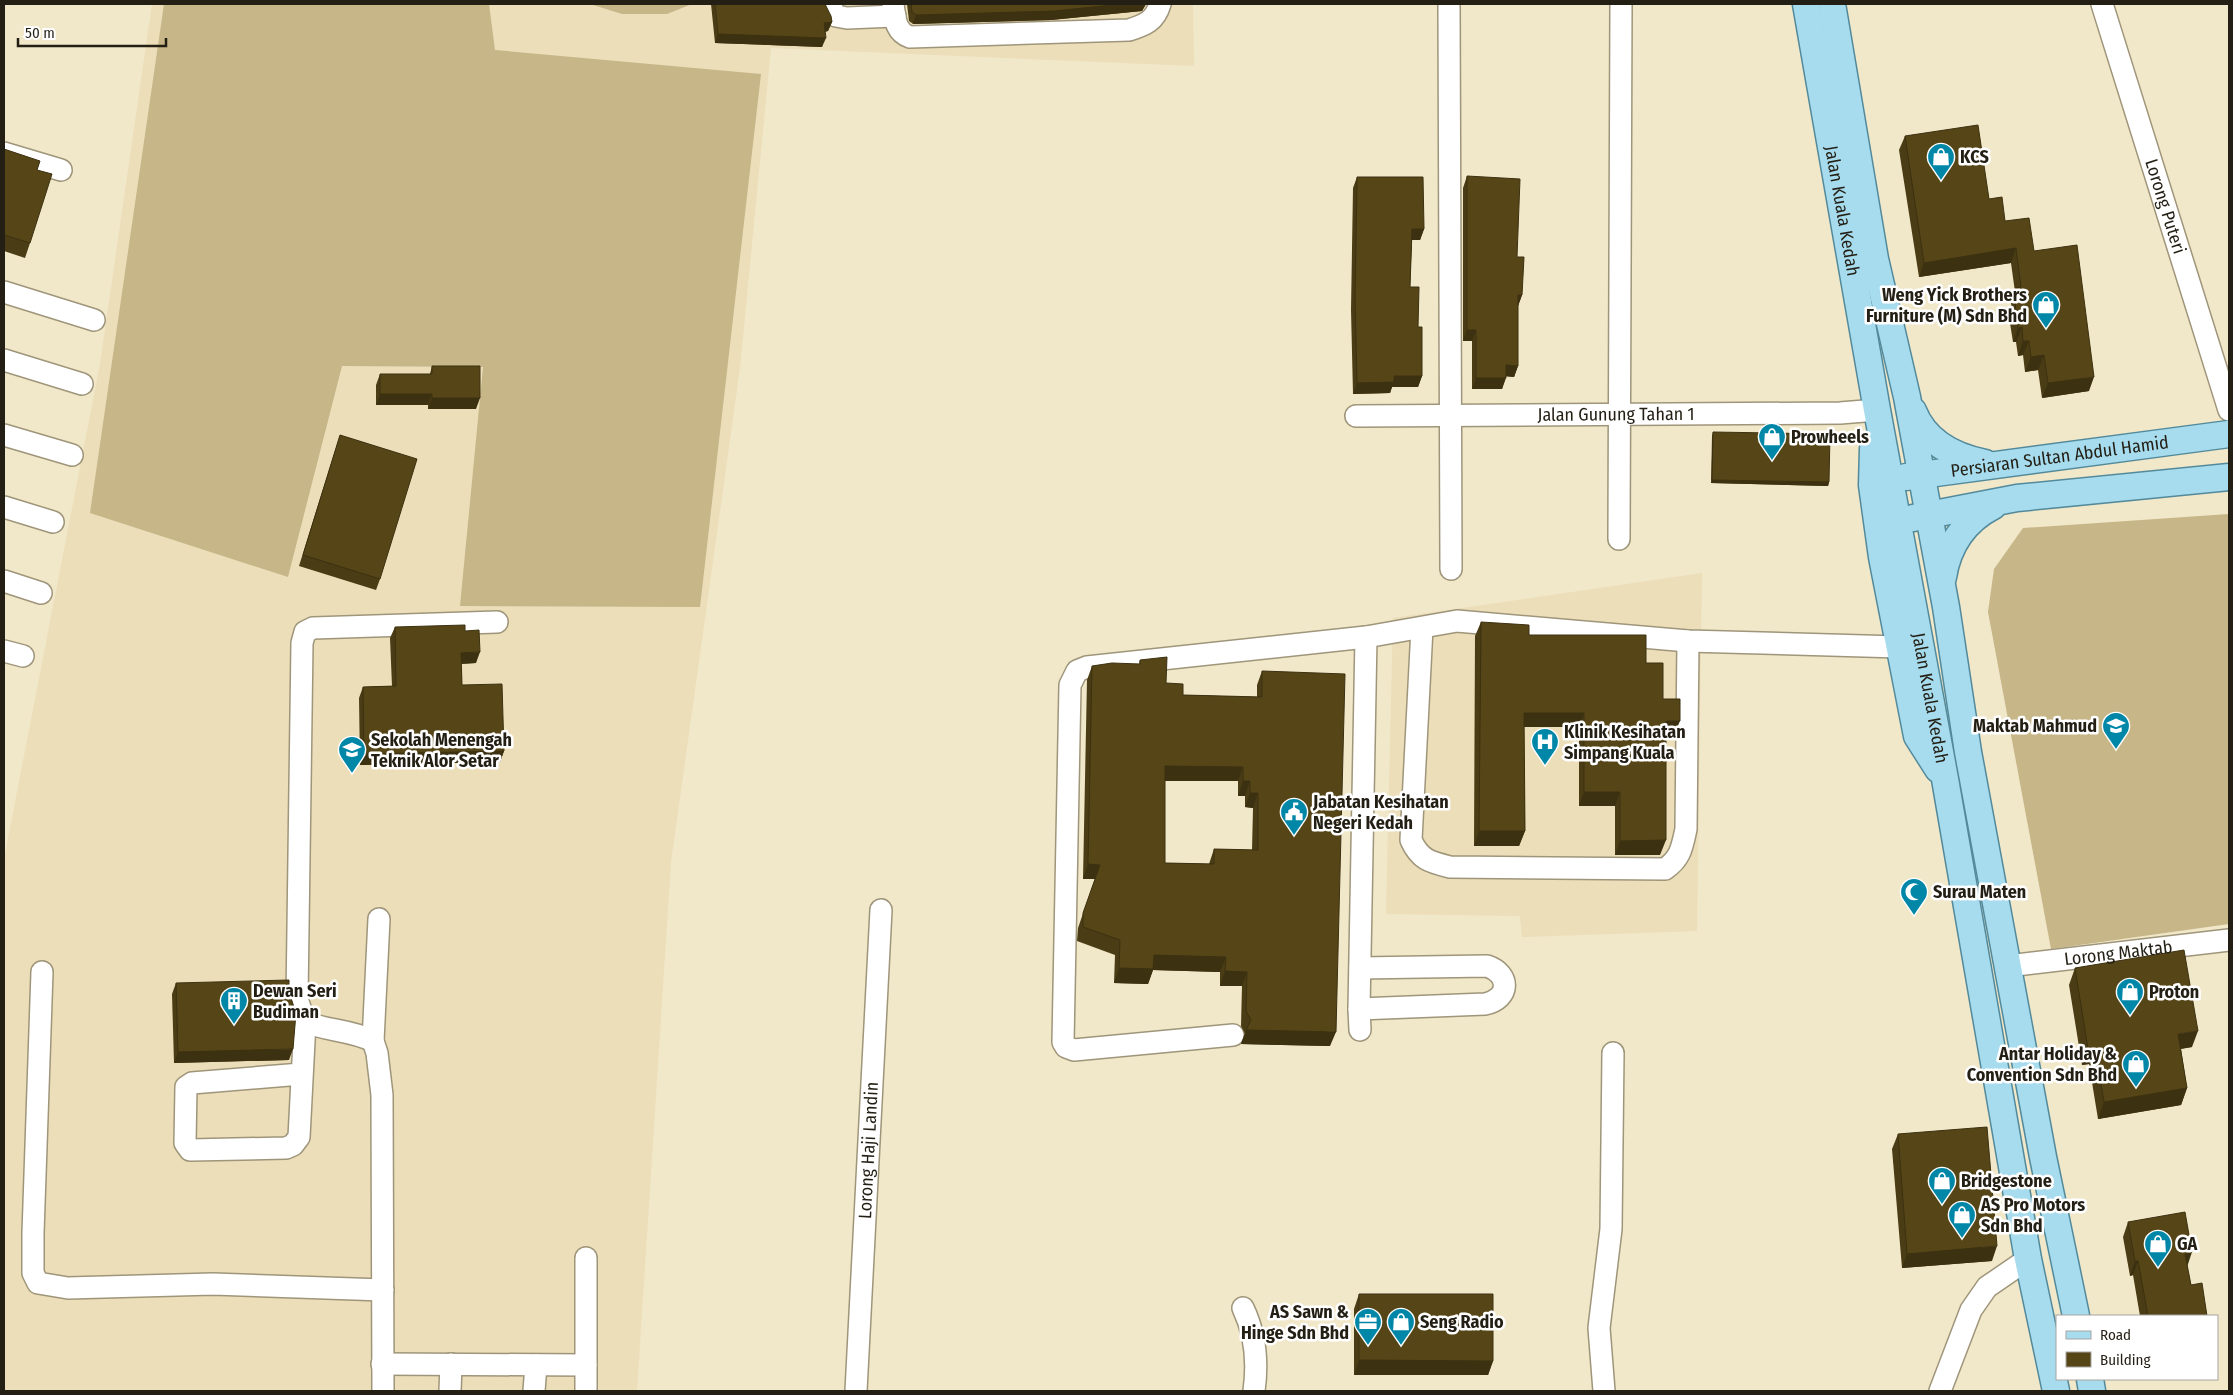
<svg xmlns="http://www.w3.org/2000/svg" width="2233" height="1395" font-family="'Fira Sans Condensed',sans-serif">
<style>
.built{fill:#ebdeb9}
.pitch{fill:#c6b688}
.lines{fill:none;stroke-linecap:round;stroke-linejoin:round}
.minor-casing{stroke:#9f957a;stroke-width:24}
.major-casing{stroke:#538a9b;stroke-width:29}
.minor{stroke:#fff;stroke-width:21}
.major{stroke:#a7dcee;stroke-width:26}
.wall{fill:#4a3c14;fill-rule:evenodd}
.shaded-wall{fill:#3c3110}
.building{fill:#564617;stroke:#3c3110;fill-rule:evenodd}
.labels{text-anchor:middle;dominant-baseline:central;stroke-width:5;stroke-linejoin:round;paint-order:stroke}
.poi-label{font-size:18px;font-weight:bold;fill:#231f14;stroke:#fff;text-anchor:start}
.street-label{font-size:18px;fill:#231f14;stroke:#fff}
</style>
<rect width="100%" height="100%" fill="#f1e7c9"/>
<!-- built -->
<g class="built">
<polygon points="152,4 1193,4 1194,66 771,48 740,368 671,862 637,1391 4,1391 4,859 100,364"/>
<polygon points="1702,573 1697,931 1522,937 1520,916 1386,914 1393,618"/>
</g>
<!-- pitch -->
<g class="pitch">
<polygon points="164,4 489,4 495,50 761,74 700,607 460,606 483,367 342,366 288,577 90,513"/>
<polygon points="590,4 692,4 667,14 622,14"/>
<polygon points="2229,514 2229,924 2051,949 1988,612 1994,569 2023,528"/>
</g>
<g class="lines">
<defs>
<g id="minor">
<polyline points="829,4 836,16 847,18 895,16"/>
<path d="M893 4C895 18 895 32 910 37L1129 30C1145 25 1155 21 1160 4"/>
<polyline points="1449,4 1451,569"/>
<path id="s1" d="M2102 4 2229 410"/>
<polyline points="4,153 61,170"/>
<polyline points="4,292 94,320"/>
<polyline points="4,360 82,384"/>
<path id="s2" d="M1356 416 1840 413 1877 410"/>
<polyline points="4,435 72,455"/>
<polyline points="4,507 53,522"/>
<polyline points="1619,539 1621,4"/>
<polyline points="4,581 41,593"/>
<path d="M1422 628 1411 840C1420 860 1430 862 1450 867L1665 869C1681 858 1682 847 1686 829L1688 641"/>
<polyline points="4,651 23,656"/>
<path id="s3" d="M2008 966 2229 940"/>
<polyline points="42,972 33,1233 33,1273 38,1283 68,1288 213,1284 383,1290"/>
<path d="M1359 1009 1485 1004C1510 999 1511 974 1487 966L1360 968"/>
<polyline points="1360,1030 1359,1009 1366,637"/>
<polyline points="1233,1035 1074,1050 1066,1047 1063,1042 1070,685 1077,671 1087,667 1366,637 1457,621 1688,641 1899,647"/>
<polyline points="373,1041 379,919"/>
<polyline points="301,1074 192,1083 186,1087 185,1143 190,1150 286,1148 293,1145 299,1137 305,1022"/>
<polyline points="586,1258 586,1391"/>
<path d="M1243 1308C1256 1335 1258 1362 1254 1391"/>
<polyline points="382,1364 586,1365"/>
<path d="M383 1391 382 1095 377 1053 373 1041C352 1030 327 1031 305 1022L297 999 302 643 305 632 313 628 497 622"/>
<polyline points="450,1391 451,1364"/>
<polyline points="534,1391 536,1365"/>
<path id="s4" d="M856 1391 881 910"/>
<polyline points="1604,1391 1599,1328 1611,1229 1613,1053"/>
<polyline points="1940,1391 1971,1310 1987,1287 2028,1259"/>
</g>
<g id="major">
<path id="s5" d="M1806 4 1877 410 1945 779 2028 1259 2056 1391"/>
<polyline points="1832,4 1875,259 1907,397 1946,607 1968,752 2043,1157 2076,1316"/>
<path d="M1913 411C1925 442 1955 457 1985 463"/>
<polyline points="1873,449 1872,485 1882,557 1917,736 1938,769"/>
<path id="s6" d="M1906 477 2229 434"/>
<polyline points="1913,518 2017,498 2229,477"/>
<path d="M1943 577C1948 545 1964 521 1993 506"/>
<polyline points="2090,1379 2092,1391"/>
</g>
</defs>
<!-- minor casing -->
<use href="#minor" class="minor-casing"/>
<!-- major casing -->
<use href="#major" class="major-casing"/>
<!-- minor -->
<use href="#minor" class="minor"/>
<!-- major -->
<use href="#major" class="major"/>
</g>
<!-- wall -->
<g class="wall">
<polygon points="711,4 825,4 832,22 828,31 825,32 822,47 715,43"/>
<polygon points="907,4 1146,4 1142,11 1051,20 913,24 909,21"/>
<polygon points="1905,136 1989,199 2005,221 2034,251 2089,391 2042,398 2038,370 2025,372 2023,355 2018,356 2016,342 2013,342 2009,317 2012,310 2011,303 2015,292 2011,263 1919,277 1899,150"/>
<polygon points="4,149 37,170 30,243 25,258 4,251"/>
<polygon points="1467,176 1517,257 1522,295 1518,306 1518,366 1514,377 1506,376 1502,389 1472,389 1472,341 1463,341 1463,188"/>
<polygon points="1357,177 1424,229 1420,240 1412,240 1410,287 1418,327 1422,376 1418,387 1392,387 1390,393 1353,394 1351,310 1353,188"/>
<polygon points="432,366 476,409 428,409 428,405 376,405 376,385 380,374 430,374"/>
<polygon points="1713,432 1829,482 1828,486 1711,483 1712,436"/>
<polygon points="340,435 380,579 376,590 299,566"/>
<polygon points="1481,622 1529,635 1646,663 1663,699 1674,735 1666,735 1660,855 1615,855 1615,806 1579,806 1579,727 1524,727 1525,831 1519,846 1474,846 1475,636"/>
<polygon points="395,627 465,631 476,663 461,664 462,685 504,751 500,762 360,765 359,698 363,687 392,686 390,638"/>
<path d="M1140 660 1166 683 1183 695 1257 697V685L1262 671 1330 1046 1241 1044 1245 1034 1241 1026 1242 986H1220V972L1153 970 1148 984 1114 983 1115 955 1077 941 1078 928 1095 879H1083L1087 680 1092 666 1139 664ZM1165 781H1238V796H1245V807L1253 808 1252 850 1214 849 1209 864 1165 863Z"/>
<polygon points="2075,968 2192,1047 2181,1049 2187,1088 2181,1105 2098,1119 2089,1064 2082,1065 2069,985"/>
<polygon points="176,983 289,1060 174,1063 172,994"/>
<polygon points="1898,1134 1992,1261 1902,1268 1892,1149"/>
<polygon points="2128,1222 2187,1266 2191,1285 2207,1316 2140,1316 2133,1275 2130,1276 2123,1237"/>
<polygon points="1359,1294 1493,1361 1488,1375 1354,1375 1354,1309"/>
</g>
<!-- shaded-wall -->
<g class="shaded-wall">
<polygon points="1122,4 1146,4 1142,11 1051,20 913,24 916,15"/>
<polygon points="832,22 828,31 821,32 824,23"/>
<polygon points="718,34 826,38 822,47 715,43"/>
<polygon points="1412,229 1424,229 1420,240 1408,240"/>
<polygon points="2016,248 2011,263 1919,277 1924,263"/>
<polygon points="1518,295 1522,295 1518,306"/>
<polygon points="2022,327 2016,342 2013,342 2018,328"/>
<polygon points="1467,330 1476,330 1472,341 1463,341"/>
<polygon points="2023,341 2029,341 2023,355 2018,356"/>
<polygon points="2044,355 2038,370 2025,372 2031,357"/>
<polygon points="1506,365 1518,366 1514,377 1502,376"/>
<polygon points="1394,376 1422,376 1418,387 1392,387 1390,393 1353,394 1357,383"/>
<polygon points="2094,377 2089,391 2042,398 2048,383"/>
<polygon points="1476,378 1506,378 1502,389 1472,389"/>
<polygon points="380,394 432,394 428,405 376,405"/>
<polygon points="432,398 480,398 476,409 428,409"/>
<polygon points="1712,480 1829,482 1828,486 1711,483"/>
<polygon points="480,652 476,663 457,664 461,653"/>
<polygon points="1524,713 1584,713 1579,727 1519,727"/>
<polygon points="1666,721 1680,721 1674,735 1660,735"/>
<polygon points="504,751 500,762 360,765 364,754"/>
<polygon points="1165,766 1243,767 1238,781 1160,781"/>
<polygon points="1243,781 1250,781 1245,796 1238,796"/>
<polygon points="1584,792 1620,792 1615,806 1579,806"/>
<polygon points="1250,793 1258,793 1253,808 1245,807"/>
<polygon points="1479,831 1525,831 1519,846 1474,846"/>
<polygon points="1666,840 1660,855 1615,855 1620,841"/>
<polygon points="1088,864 1100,865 1095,879 1083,879"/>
<polygon points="1154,955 1226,957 1220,972 1153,970 1148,984 1114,983 1119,968"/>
<polygon points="1225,971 1247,972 1242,986 1220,986"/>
<polygon points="1246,1030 1336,1032 1330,1046 1241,1044"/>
<polygon points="2198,1031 2192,1047 2172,1050 2178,1034"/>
<polygon points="2095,1048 2089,1064 2082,1065 2088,1049"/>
<polygon points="293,1049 289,1060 174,1063 178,1052"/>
<polygon points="2187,1088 2181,1105 2098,1119 2104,1102"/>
<polygon points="1997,1246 1992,1261 1902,1268 1907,1254"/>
<polygon points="2192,1252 2187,1267 2185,1254"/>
<polygon points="2135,1261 2138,1261 2133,1275 2130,1276"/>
<polygon points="1359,1360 1493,1361 1488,1375 1354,1375"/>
</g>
<!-- building -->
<g class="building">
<polygon points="715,4 825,4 831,16 832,22 824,23 826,38 718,34"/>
<polygon points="911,4 1122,4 1054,11 916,15 912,12"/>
<polygon points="1978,125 1989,199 2002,197 2005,221 2029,218 2034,251 2077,245 2094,377 2048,383 2044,355 2031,357 2029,341 2023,341 2022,327 2018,328 2015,302 2018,302 2016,288 2021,287 2016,248 1924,263 1905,136"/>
<polygon points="4,149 40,161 37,170 52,174 30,243 4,235"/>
<polygon points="1467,176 1520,179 1517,257 1524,257 1522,295 1518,295 1518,366 1506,365 1506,378 1476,378 1476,330 1467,330"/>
<polygon points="1357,177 1423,177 1424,229 1412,229 1410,287 1419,287 1418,327 1422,327 1422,376 1394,376 1394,382 1357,383 1355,299"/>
<polygon points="432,366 480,366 480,398 432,398 432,394 380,394 380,374 432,374"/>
<polygon points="1713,432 1830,434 1829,482 1712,480"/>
<polygon points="340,435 417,459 380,579 303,555"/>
<polygon points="1481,622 1529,625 1529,635 1646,635 1646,663 1663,663 1663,699 1680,699 1680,721 1666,721 1666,840 1620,841 1620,792 1584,792 1584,713 1524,713 1525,831 1479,831"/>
<polygon points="465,625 465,631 479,630 480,652 461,653 462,685 502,684 504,751 364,754 363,687 396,686 395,627"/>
<path d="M1167 657 1166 683 1183 684V695L1262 697V671L1345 674 1336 1032 1246 1030 1251 1020 1246 1011 1247 972 1225 971 1226 957 1154 955 1153 969 1119 968 1120 940 1083 927V913L1100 865 1088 864 1092 666 1112 663 1140 664V660ZM1165 766 1243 767V781H1250V793H1258V850L1214 849V864L1165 863Z"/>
<polygon points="2184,950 2198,1031 2178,1034 2187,1088 2104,1102 2095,1048 2088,1049 2075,968"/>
<polygon points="289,980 289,992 296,1013 293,1049 178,1052 176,983"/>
<polygon points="1987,1127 1997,1246 1907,1254 1898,1134"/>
<polygon points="2185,1212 2192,1252 2185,1254 2191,1285 2202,1283 2207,1316 2148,1316 2138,1261 2135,1261 2128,1222"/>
<polygon points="1359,1294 1493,1294 1493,1361 1359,1360"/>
</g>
<!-- icons -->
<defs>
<symbol id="shop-pin" viewBox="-11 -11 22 30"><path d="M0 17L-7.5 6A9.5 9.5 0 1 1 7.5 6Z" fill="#0087a8" stroke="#fff"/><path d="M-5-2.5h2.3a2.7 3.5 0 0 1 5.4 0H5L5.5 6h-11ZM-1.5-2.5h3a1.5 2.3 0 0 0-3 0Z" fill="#fff"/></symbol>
<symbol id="school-pin" viewBox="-11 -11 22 30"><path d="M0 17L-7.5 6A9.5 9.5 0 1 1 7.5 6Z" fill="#0087a8" stroke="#fff"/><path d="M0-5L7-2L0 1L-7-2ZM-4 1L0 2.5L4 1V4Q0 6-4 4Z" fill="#fff"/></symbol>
<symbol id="hospital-pin" viewBox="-11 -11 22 30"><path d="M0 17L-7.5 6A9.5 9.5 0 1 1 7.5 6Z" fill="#0087a8" stroke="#fff"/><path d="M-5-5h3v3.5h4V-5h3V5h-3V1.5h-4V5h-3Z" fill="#fff"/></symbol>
<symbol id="civic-pin" viewBox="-11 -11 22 30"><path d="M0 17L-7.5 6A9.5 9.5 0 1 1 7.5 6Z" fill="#0087a8" stroke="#fff"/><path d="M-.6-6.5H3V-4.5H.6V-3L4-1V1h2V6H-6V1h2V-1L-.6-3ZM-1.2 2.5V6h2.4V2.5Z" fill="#fff"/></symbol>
<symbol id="mosque-pin" viewBox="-11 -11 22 30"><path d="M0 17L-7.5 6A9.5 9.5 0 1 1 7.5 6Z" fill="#0087a8" stroke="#fff"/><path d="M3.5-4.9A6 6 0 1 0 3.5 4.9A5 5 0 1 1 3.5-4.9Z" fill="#fff"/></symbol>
<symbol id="building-pin" viewBox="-11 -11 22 30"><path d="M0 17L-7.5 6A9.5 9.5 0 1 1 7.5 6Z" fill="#0087a8" stroke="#fff"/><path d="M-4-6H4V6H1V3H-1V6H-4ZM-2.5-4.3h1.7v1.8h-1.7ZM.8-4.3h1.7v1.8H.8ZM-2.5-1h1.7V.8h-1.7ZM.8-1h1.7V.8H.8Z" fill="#fff"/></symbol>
<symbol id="office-pin" viewBox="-11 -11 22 30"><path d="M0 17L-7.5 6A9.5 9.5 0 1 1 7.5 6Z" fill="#0087a8" stroke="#fff"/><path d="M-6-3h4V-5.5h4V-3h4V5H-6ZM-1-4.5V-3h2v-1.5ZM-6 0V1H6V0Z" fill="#fff"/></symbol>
</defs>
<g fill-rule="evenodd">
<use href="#shop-pin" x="1925" y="141" width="32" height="43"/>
<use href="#shop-pin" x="2030" y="289" width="32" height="43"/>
<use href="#shop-pin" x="1756" y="421" width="32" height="43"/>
<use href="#school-pin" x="2100" y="710" width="32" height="43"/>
<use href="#hospital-pin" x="1529" y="726" width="32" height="43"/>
<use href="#school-pin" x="336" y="734" width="32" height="43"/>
<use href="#civic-pin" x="1278" y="796" width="32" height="43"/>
<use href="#mosque-pin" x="1898" y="876" width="32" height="43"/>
<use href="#shop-pin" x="2114" y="976" width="32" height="43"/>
<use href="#building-pin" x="218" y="985" width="32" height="43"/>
<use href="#shop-pin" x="2120" y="1048" width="32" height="43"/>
<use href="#shop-pin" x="1926" y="1165" width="32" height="43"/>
<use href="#shop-pin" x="1946" y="1199" width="32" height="43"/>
<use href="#shop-pin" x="2142" y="1228" width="32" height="43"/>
<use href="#office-pin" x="1352" y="1306" width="32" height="43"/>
<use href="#shop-pin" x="1385" y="1306" width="32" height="43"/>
</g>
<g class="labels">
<!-- poi labels -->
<g class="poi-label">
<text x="1960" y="157">KCS</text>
<text x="2027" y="295" text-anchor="end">Weng Yick Brothers<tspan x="2027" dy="21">Furniture (M) Sdn Bhd</tspan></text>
<text x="1791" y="437">Prowheels</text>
<text x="2097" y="726" text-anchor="end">Maktab Mahmud</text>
<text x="1564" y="732">Klinik Kesihatan<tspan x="1564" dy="21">Simpang Kuala</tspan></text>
<text x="371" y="740">Sekolah Menengah<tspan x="371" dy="21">Teknik Alor Setar</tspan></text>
<text x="1313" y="802">Jabatan Kesihatan<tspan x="1313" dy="21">Negeri Kedah</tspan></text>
<text x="1933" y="892">Surau Maten</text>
<text x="253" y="991">Dewan Seri<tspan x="253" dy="21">Budiman</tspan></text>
<text x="2149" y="992">Proton</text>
<text x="2117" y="1054" text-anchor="end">Antar Holiday &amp;<tspan x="2117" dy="21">Convention Sdn Bhd</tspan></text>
<text x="1961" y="1181">Bridgestone</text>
<text x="1981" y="1205">AS Pro Motors<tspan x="1981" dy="21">Sdn Bhd</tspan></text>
<text x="2177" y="1244">GA</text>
<text x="1349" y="1312" text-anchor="end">AS Sawn &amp;<tspan x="1349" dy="21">Hinge Sdn Bhd</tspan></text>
<text x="1420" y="1322">Seng Radio</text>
</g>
<!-- street labels -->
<g class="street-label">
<text stroke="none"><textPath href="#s1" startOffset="212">Lorong Puteri</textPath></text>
<text stroke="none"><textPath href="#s5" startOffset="210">Jalan Kuala Kedah</textPath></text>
<text stroke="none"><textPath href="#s2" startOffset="260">Jalan Gunung Tahan 1</textPath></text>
<text stroke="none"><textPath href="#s6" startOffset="155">Persiaran Sultan Abdul Hamid</textPath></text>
<text stroke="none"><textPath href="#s5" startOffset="705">Jalan Kuala Kedah</textPath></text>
<text stroke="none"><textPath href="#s3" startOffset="111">Lorong Maktab</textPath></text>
<text stroke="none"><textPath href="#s4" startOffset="241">Lorong Haji Landin</textPath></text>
</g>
</g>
<!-- border -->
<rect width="2233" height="1395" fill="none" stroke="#231f14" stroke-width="10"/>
<!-- legend -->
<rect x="2056" y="1315" width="162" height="65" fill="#ffffff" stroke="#a7a5a1"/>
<rect x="2066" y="1331" width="25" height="8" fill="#a7dcee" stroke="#a7a5a1"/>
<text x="2100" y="1340" font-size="15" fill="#231f14">Road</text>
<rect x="2066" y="1352" width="25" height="15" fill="#564617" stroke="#a7a5a1"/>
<text x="2100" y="1365" font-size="15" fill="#231f14">Building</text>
<!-- scale -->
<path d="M18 38v8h148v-8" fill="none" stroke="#231f14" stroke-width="2.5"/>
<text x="25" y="38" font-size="15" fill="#231f14" stroke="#ffffff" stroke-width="4" paint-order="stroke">50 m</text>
</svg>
